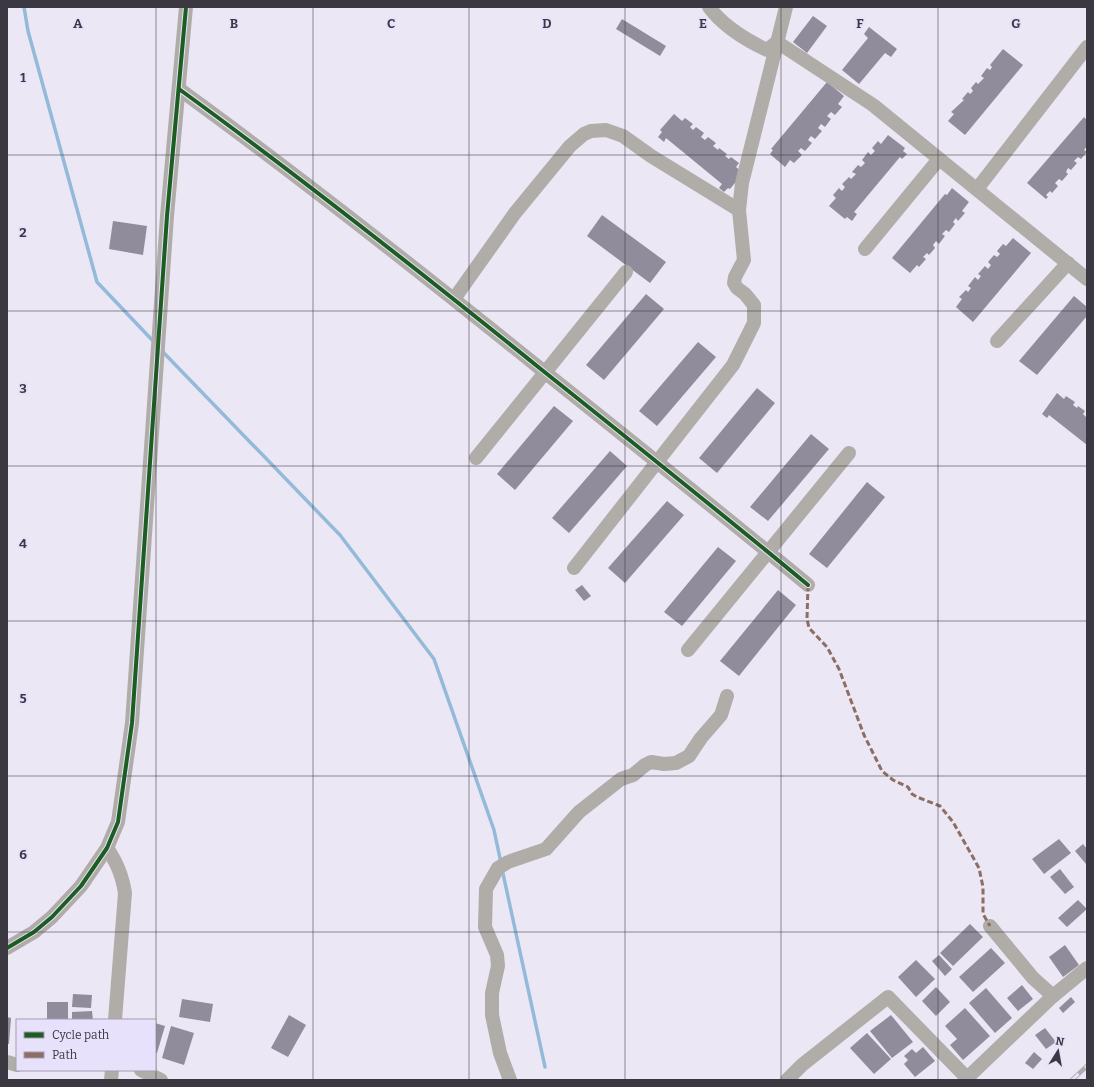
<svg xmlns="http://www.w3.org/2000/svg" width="1094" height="1087" font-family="Bitter,serif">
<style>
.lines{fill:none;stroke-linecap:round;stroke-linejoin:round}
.stream{stroke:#93bad8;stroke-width:3.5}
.building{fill:#908c9b}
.minor{stroke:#b0ada9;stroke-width:14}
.rail-casing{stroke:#b0acaf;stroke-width:4.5}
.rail{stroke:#e8e1fb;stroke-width:3;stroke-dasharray:9;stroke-linecap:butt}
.quiet{stroke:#8d6e63;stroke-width:3;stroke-dasharray:6 3;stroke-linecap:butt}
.cycleway-casing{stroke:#e8e1fb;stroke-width:6}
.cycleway{stroke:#1b5e20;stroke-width:4}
.grid{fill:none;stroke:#3b3842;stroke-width:1;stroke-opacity:0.55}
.grid-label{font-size:13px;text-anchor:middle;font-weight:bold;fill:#3b3842;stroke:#e8e1fb;stroke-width:4;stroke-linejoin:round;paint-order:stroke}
</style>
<rect width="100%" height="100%" fill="#ebe7f5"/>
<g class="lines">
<!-- stream -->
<g class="stream">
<polyline points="24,7 28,31 97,282 154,342"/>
<polyline points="162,351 340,535 434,659 494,830 501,863"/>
<polyline points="502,869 545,1067"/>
</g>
</g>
<!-- building -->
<g class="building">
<polygon points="813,16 827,26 807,53 793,42"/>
<polygon points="622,19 666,46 660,56 616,29"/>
<polygon points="869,27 897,49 891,57 885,53 859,84 842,70 868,38 864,34"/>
<polygon points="1003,49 1023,65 965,135 948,121 954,114 951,112 964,100 962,99 968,92 970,94 973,91 971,88 976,82 978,84 984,78 981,76 987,68 990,70 992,67 990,65"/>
<polygon points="827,82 844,96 838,104 842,107 835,115 831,112 827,116 831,119 825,127 821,124 818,128 822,131 815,139 811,136 808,140 812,143 805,151 801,148 798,151 802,155 794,163 790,160 785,167 770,154 773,150 771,149"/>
<polygon points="674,114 682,121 685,118 693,124 690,127 693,130 696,127 704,133 701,137 705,140 708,137 716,143 713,146 718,150 719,148 727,154 725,156 729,159 731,157 739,163 736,167 743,173 730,189 728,188 724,192 719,188 722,184 666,138 664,142 658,137 662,132 660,130"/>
<polygon points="1084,117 1087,120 1087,146 1084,150 1087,152 1081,159 1078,157 1074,161 1077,163 1071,170 1068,168 1066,172 1068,174 1062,181 1059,179 1055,183 1058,186 1052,193 1050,191 1046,195 1048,197 1046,199 1027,183"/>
<polygon points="888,135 905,148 903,151 907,154 902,159 900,157 854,212 857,214 852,221 847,217 845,219 829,206 836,198 833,195 839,188 842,191 845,187 842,184 849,177 851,179 856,174 852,172 858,165 861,167 865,163 862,160 868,152 871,155 875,151 872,148 878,141 881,144"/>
<polygon points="952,188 969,202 962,211 965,213 958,221 956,218 953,222 955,224 949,232 946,230 942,234 945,236 939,244 936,241 933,245 935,248 929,255 927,253 923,257 926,259 919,267 917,265 910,273 892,258 945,194 947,195"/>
<polygon points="602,215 666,262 650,283 587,236"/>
<polygon points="113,221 147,226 143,255 109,249"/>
<polygon points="1013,238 1031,253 973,322 956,307 962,299 959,297 966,290 968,292 971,288 968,286 975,277 978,280 981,276 978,274 985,266 988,269 991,265 988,262 994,255 997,257 1000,254 997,251 1003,244 1006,246"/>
<polygon points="646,294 664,309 604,380 586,365"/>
<polygon points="1074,296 1087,307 1087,316 1037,375 1019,361"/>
<polygon points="698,342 716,357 657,426 639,411"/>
<polygon points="757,388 775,403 717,473 699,458"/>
<polygon points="1057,393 1064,399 1066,396 1075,402 1073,405 1077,408 1078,406 1085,411 1083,414 1087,418 1087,445 1049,415 1047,418 1042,414"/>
<polygon points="554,406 573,421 515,490 497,474"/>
<polygon points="811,434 829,449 768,521 750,507"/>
<polygon points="610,451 627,466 569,533 552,518"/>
<polygon points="867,482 885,497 827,568 809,554"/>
<polygon points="667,501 684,515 625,583 608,568"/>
<polygon points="718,547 736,561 682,626 664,612"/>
<polygon points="582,585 591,596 584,601 575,590"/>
<polygon points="778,590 796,605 739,676 720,661"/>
<polygon points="1059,839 1071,853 1044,874 1032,859"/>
<polygon points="1083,844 1087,849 1086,864 1075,851"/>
<polygon points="1060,869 1074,887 1065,894 1050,877"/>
<polygon points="1078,900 1087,909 1067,927 1058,918"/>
<polygon points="970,924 983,937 953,966 940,953"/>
<polygon points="1065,945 1079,965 1063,977 1049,957"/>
<polygon points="991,948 1005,963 973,992 959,977"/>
<polygon points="939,955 952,969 945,976 932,961"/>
<polygon points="916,960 935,979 916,997 898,977"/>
<polygon points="1022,985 1033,999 1018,1011 1007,998"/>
<polygon points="936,987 950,1002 936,1016 922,1001"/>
<polygon points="986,988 1012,1018 995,1033 969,1003"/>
<polygon points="73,994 92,995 91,1008 72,1007"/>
<polygon points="1071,997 1075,1002 1063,1013 1059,1008"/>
<polygon points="182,999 213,1004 210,1022 179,1017"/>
<rect x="47" y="1002" width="21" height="18"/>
<polygon points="965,1008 990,1036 963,1060 950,1045 957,1039 945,1026"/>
<polygon points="92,1011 93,1020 72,1020 72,1012"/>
<polygon points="289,1015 306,1025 288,1057 271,1048"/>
<polygon points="891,1015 913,1042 892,1058 870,1031"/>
<polygon points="7,1017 11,1018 9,1044 7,1044"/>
<polygon points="155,1023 165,1026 157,1053 155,1053"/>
<polygon points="171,1026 194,1033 184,1065 162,1058"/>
<polygon points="1045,1028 1056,1042 1046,1049 1035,1035"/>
<polygon points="867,1033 891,1059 874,1074 850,1048"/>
<polygon points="923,1047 935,1061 915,1077 904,1064 908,1060 904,1056 912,1049 916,1053"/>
<polygon points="1034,1052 1042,1059 1033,1069 1025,1063"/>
</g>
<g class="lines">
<!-- minor -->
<g class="minor">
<path d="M709 7C723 26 746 40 767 50L777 42 873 105 1087 279"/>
<path d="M179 89C303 179 423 274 542 370 631 441 720 512 808 585"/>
<polyline points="977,189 1087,47"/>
<polyline points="865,249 939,159"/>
<polyline points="454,299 515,213 570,146 584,134 591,131 606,130 623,136 651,156 739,210"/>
<polyline points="997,341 1068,263"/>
<polyline points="476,458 626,272"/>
<polyline points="574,568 733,365 754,323 754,305 745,294 737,288 734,283 735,277 744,260 739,210 742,183 786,7"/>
<polyline points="688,650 849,453"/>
<path d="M107 848C117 863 122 875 125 893L115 1020"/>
<polyline points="990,926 1033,978 1053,996"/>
<polyline points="7,948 34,932 52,917 81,886 107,848 118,822 132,723 167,216 186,7"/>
<polyline points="7,1062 17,1065"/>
<polyline points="141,1070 161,1080"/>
<polyline points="111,1080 112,1070"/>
<polyline points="510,1080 500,1053 492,1015 492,993 498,966 497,955 485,927 486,889 498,868 508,862 546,849 579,812 621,779 633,775 645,765 651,762 664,764 676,763 689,756 701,738 721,715 727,696"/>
<polyline points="787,1080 802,1065 888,997 967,1078"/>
<polyline points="965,1080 1053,996 1087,968"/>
</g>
<defs>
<polyline id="rail" points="1072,1080 1087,1066"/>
</defs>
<!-- rail casing -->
<use href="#rail" class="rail-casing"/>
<!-- rail -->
<use href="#rail" class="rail"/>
<!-- quiet -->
<polyline class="quiet" points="808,585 807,619 809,628 827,647 839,669 864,735 882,771 893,780 908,787 912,794 917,797 940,806 953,822 979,868 983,887 983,914 990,926"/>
<defs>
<g id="cycleway">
<path d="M179 89C303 179 423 274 542 370 631 441 720 512 808 585"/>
<polyline points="7,948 34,932 52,917 81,886 107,848 118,822 132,723 167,216 186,7"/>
</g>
</defs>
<!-- cycleway casing -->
<use href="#cycleway" class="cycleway-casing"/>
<!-- cycleway -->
<use href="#cycleway" class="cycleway"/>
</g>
<!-- grid -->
<path class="grid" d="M156 7V1080M313 7V1080M469 7V1080M625 7V1080M781 7V1080M938 7V1080M7 155H1087M7 311H1087M7 466H1087M7 621H1087M7 776H1087M7 932H1087"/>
<g class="grid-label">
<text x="78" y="28">A</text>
<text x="234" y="28">B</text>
<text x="391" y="28">C</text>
<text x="547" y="28">D</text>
<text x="703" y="28">E</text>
<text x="860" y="28">F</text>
<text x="1016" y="28">G</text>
<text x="23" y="82">1</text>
<text x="23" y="237">2</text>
<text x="23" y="393">3</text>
<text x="23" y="548">4</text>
<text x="23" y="703">5</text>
<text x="23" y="859">6</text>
</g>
<!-- border -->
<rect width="1094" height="1087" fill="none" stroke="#3b3842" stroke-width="16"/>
<!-- legend -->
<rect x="16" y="1019" width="140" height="52" fill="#e8e1fb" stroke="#a39db1"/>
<rect x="24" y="1032" width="20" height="6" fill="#1b5e20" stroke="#a39db1"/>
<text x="52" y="1039" font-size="12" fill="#3b3842">Cycle path</text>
<rect x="24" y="1052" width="20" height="6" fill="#8d6e63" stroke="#a39db1"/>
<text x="52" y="1059" font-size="12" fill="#3b3842">Path</text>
<!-- north arrow -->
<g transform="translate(1058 1051) rotate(11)" stroke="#e8e1fb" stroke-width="3" paint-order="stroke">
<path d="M0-3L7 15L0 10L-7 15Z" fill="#3b3842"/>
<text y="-6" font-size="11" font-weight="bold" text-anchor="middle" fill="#3b3842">N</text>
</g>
</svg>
